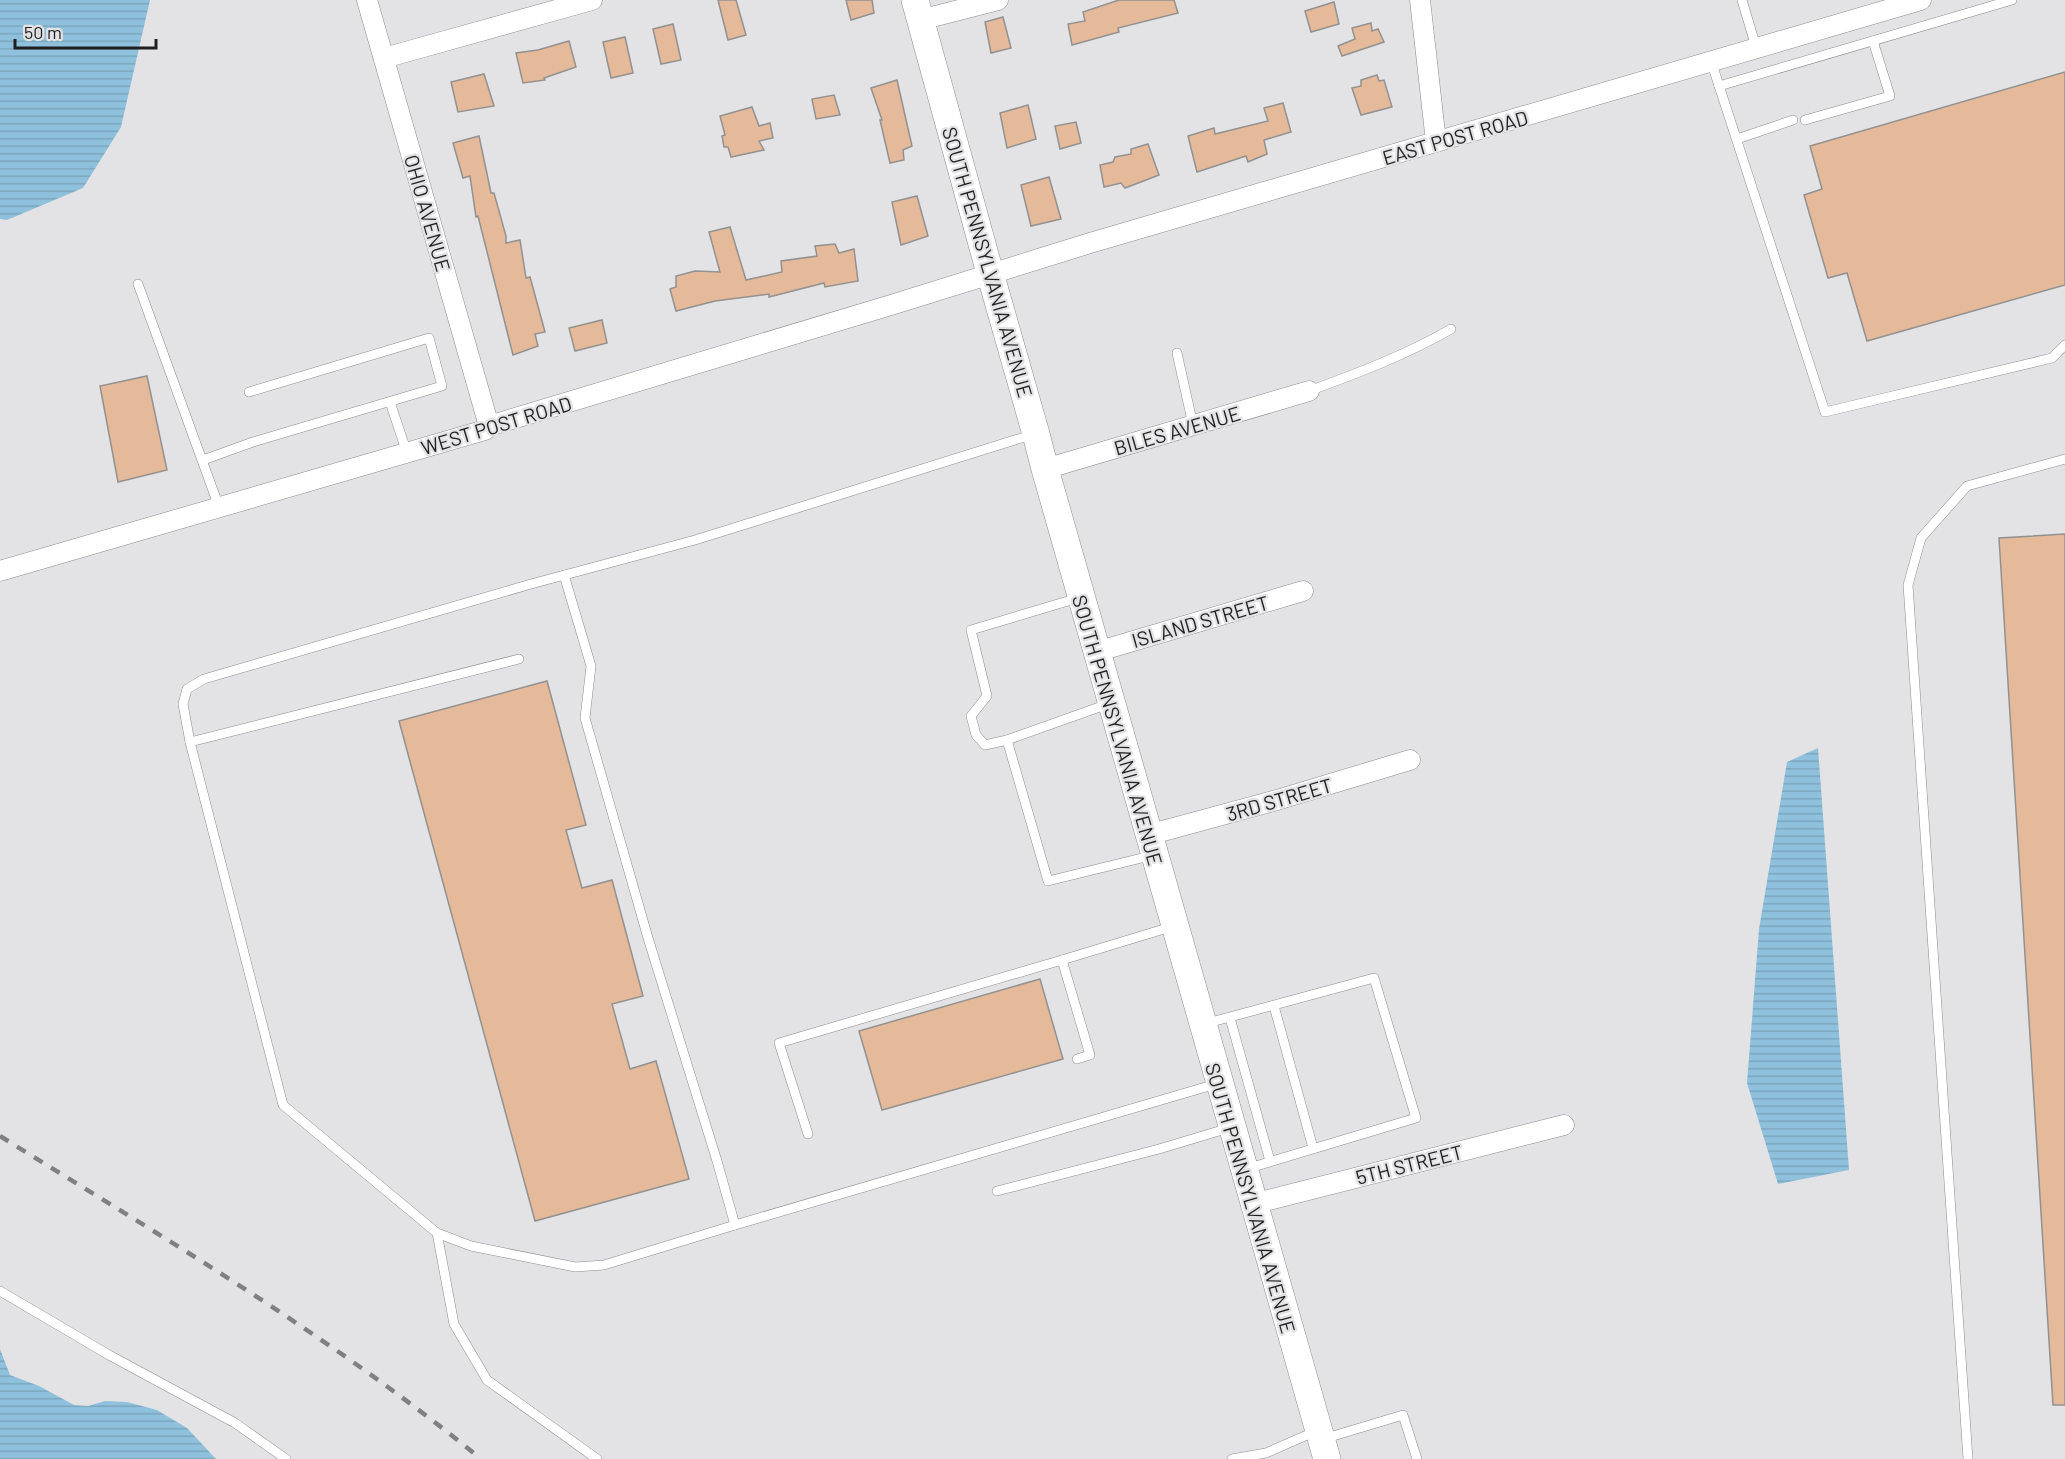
<svg xmlns="http://www.w3.org/2000/svg" width="2065" height="1459" font-family="Barlow,sans-serif">
<style>
.water{fill:url(#water-rules)}
.building{fill:#e5ba9a;stroke:#939190;stroke-width:1.5}
.lines{fill:none;stroke-linecap:round;stroke-linejoin:round}
.lane-casing{stroke:#8c8c8e;stroke-width:10}
.street-casing{stroke:#8c8c8e;stroke-width:21}
.secondary-casing{stroke:#8c8c8e;stroke-width:28}
.lane{stroke:#fff;stroke-width:9}
.street{stroke:#fff;stroke-width:20}
.secondary{stroke:#fff;stroke-width:27}
.rail{stroke:#808082;stroke-width:4.5;stroke-dasharray:10 10;stroke-linecap:butt}
.labels{text-anchor:middle;dominant-baseline:central;stroke-width:4.5;stroke-linejoin:round;paint-order:stroke}
.street-label{font-size:20px;fill:#1f1f20;stroke:#e3e3e5}
</style>
<defs>
<pattern id="water-rules" width="6" height="5" patternUnits="userSpaceOnUse" patternTransform="scale(1.5)"><rect width="6" height="5" fill="#8fc1dd"/><path d="M0 2.5h6" fill="none" stroke="#7ba5bd"/></pattern>
</defs>
<rect width="100%" height="100%" fill="#e3e3e5"/>
<!-- water -->
<g class="water">
<polygon points="0,0 150,0 121,127 83,188 7,220 0,219"/>
<polygon points="1818,748 1849,1170 1778,1184 1747,1083 1759,929 1787,762"/>
<polygon points="0,1349 10,1375 39,1386 74,1405 88,1406 105,1401 127,1402 157,1410 187,1428 216,1459 0,1459"/>
</g>
<!-- building -->
<g class="building">
<polygon points="718,0 736,0 746,35 728,40"/>
<polygon points="846,0 872,0 874,13 851,20"/>
<polygon points="1119,0 1174,0 1178,13 1118,28 1119,32 1072,45 1068,24 1085,21 1083,12"/>
<polygon points="1334,2 1339,24 1311,32 1305,11"/>
<polygon points="1003,17 1011,48 991,53 985,22"/>
<polygon points="1371,23 1372,31 1378,29 1384,42 1342,56 1338,46 1355,39 1352,28"/>
<polygon points="673,24 681,60 661,64 653,29"/>
<polygon points="625,37 633,73 611,78 603,42"/>
<polygon points="569,41 576,67 544,78 545,80 523,83 516,53 538,50"/>
<polygon points="2065,72 2065,285 1867,341 1847,273 1828,278 1804,195 1822,189 1810,146"/>
<polygon points="484,74 494,106 458,112 451,82"/>
<polygon points="1377,75 1379,81 1384,80 1392,107 1361,115 1352,88 1361,86 1361,80"/>
<polygon points="897,80 912,146 903,150 904,160 890,163 880,120 882,120 871,88"/>
<polygon points="834,95 840,115 816,119 812,99"/>
<polygon points="1283,103 1291,132 1264,140 1267,154 1248,162 1246,156 1197,172 1188,136 1214,128 1215,134 1268,121 1264,108"/>
<polygon points="1028,105 1036,139 1007,148 1000,113"/>
<polygon points="752,107 759,126 770,123 773,138 759,141 764,150 731,157 728,147 724,147 722,136 725,135 720,116"/>
<polygon points="1076,122 1081,143 1060,149 1055,126"/>
<polygon points="479,136 491,193 494,193 506,236 506,243 520,240 526,278 530,277 545,332 535,334 538,346 513,355 478,216 476,217 470,176 463,178 453,143"/>
<polygon points="1148,144 1159,175 1125,188 1121,183 1104,187 1100,165 1113,162 1115,157 1131,154 1131,149"/>
<polygon points="1049,177 1061,219 1031,226 1021,185"/>
<polygon points="917,196 928,236 901,245 892,202"/>
<polygon points="730,227 746,280 782,272 781,261 817,256 815,246 835,244 839,253 854,249 858,281 825,287 824,283 769,297 769,294 715,301 676,311 670,289 676,287 676,276 695,271 720,272 709,232"/>
<polygon points="602,320 607,343 575,351 569,328"/>
<polygon points="147,376 167,470 118,482 100,386"/>
<polygon points="2065,534 2065,1405 2053,1405 1999,538"/>
<polygon points="547,681 586,825 566,830 582,888 612,880 643,996 612,1004 630,1069 656,1061 689,1179 535,1221 399,721"/>
<polygon points="1040,979 1063,1059 882,1110 859,1031"/>
</g>
<g class="lines">
<defs>
<g id="lane">
<polyline points="1742,0 1756,47"/>
<polyline points="1711,61 1825,412 2052,358 2065,345"/>
<polyline points="1719,86 2012,0"/>
<polyline points="1805,120 1890,96 1873,41"/>
<polyline points="1737,139 1793,120"/>
<polyline points="138,284 219,507"/>
<polyline points="1177,353 1193,425"/>
<path d="M1309 391C1358 373 1406 355 1451 329"/>
<polyline points="390,402 407,453"/>
<polyline points="203,460 253,442 442,386 429,338 249,392"/>
<polyline points="564,575 591,666 585,718 648,938 717,1161 735,1225 1216,1084"/>
<polyline points="1108,704 1007,740 1048,881 1154,855"/>
<polyline points="1007,740 985,745 976,735 971,716 987,696 971,630 1078,598"/>
<polyline points="190,742 519,659"/>
<polyline points="1062,960 1174,926"/>
<polyline points="1274,1006 1313,1148"/>
<polyline points="1230,1018 1270,1161"/>
<polyline points="1204,1024 1374,978 1416,1118 1246,1169"/>
<polyline points="808,1134 779,1043 1062,960 1090,1055 1077,1059"/>
<polyline points="997,1191 1159,1149 1229,1128"/>
<polyline points="437,1233 471,1246 575,1267 604,1265 735,1225"/>
<polyline points="0,1291 109,1355 235,1423 286,1459"/>
<polyline points="1323,1439 1403,1415 1417,1459"/>
<polyline points="597,1459 487,1380 454,1324 437,1233 283,1105 190,742 183,704 187,689 204,679 531,584 695,540 1034,434"/>
<polyline points="1232,1459 1266,1453 1316,1431"/>
<polyline points="1968,1459 1908,585 1921,538 1967,486 2065,459"/>
</g>
<g id="street">
<polyline points="367,0 489,426"/>
<polyline points="1420,0 1436,142"/>
<polyline points="920,20 998,0"/>
<polyline points="384,58 592,0"/>
<polyline points="1045,469 1309,391"/>
<polyline points="0,571 485,430 489,426 891,305 1090,243 1921,0"/>
<polyline points="1096,652 1303,591"/>
<polyline points="1148,835 1277,800 1410,760"/>
<polyline points="1253,1204 1564,1125"/>
</g>
<polyline id="secondary" points="915,0 990,273 1036,434 1045,469 1327,1459"/>
</defs>
<!-- lane casing -->
<use href="#lane" class="lane-casing"/>
<!-- street casing -->
<use href="#street" class="street-casing"/>
<!-- secondary casing -->
<use href="#secondary" class="secondary-casing"/>
<!-- lane -->
<use href="#lane" class="lane"/>
<!-- street -->
<use href="#street" class="street"/>
<!-- secondary -->
<use href="#secondary" class="secondary"/>
<!-- rail -->
<path class="rail" d="M0 1136C164 1238 331 1336 481 1459"/>
</g>
<g class="labels">
<!-- street labels -->
<g class="street-label">
<text transform="translate(1455 137) rotate(-16)">EAST POST ROAD</text>
<text transform="translate(428 213) rotate(74)">OHIO AVENUE</text>
<text transform="translate(988 262) rotate(74)">SOUTH PENNSYLVANIA AVENUE</text>
<text transform="translate(496 425) rotate(-17)">WEST POST ROAD</text>
<text transform="translate(1177 430) rotate(-16)">BILES AVENUE</text>
<text transform="translate(1200 621) rotate(-16)">ISLAND STREET</text>
<text transform="translate(1118 730) rotate(74)">SOUTH PENNSYLVANIA AVENUE</text>
<text transform="translate(1279 799) rotate(-16)">3RD STREET</text>
<text transform="translate(1409 1164) rotate(-14)">5TH STREET</text>
<text transform="translate(1251 1198) rotate(74)">SOUTH PENNSYLVANIA AVENUE</text>
</g>
</g>
<!-- scale -->
<path d="M15 39v9h141v-9" fill="none" stroke="#1f1f20" stroke-width="3"/>
<text x="24" y="39" font-size="18" fill="#1f1f20" stroke="#e3e3e5" stroke-width="4.5" paint-order="stroke">50 m</text>
</svg>
